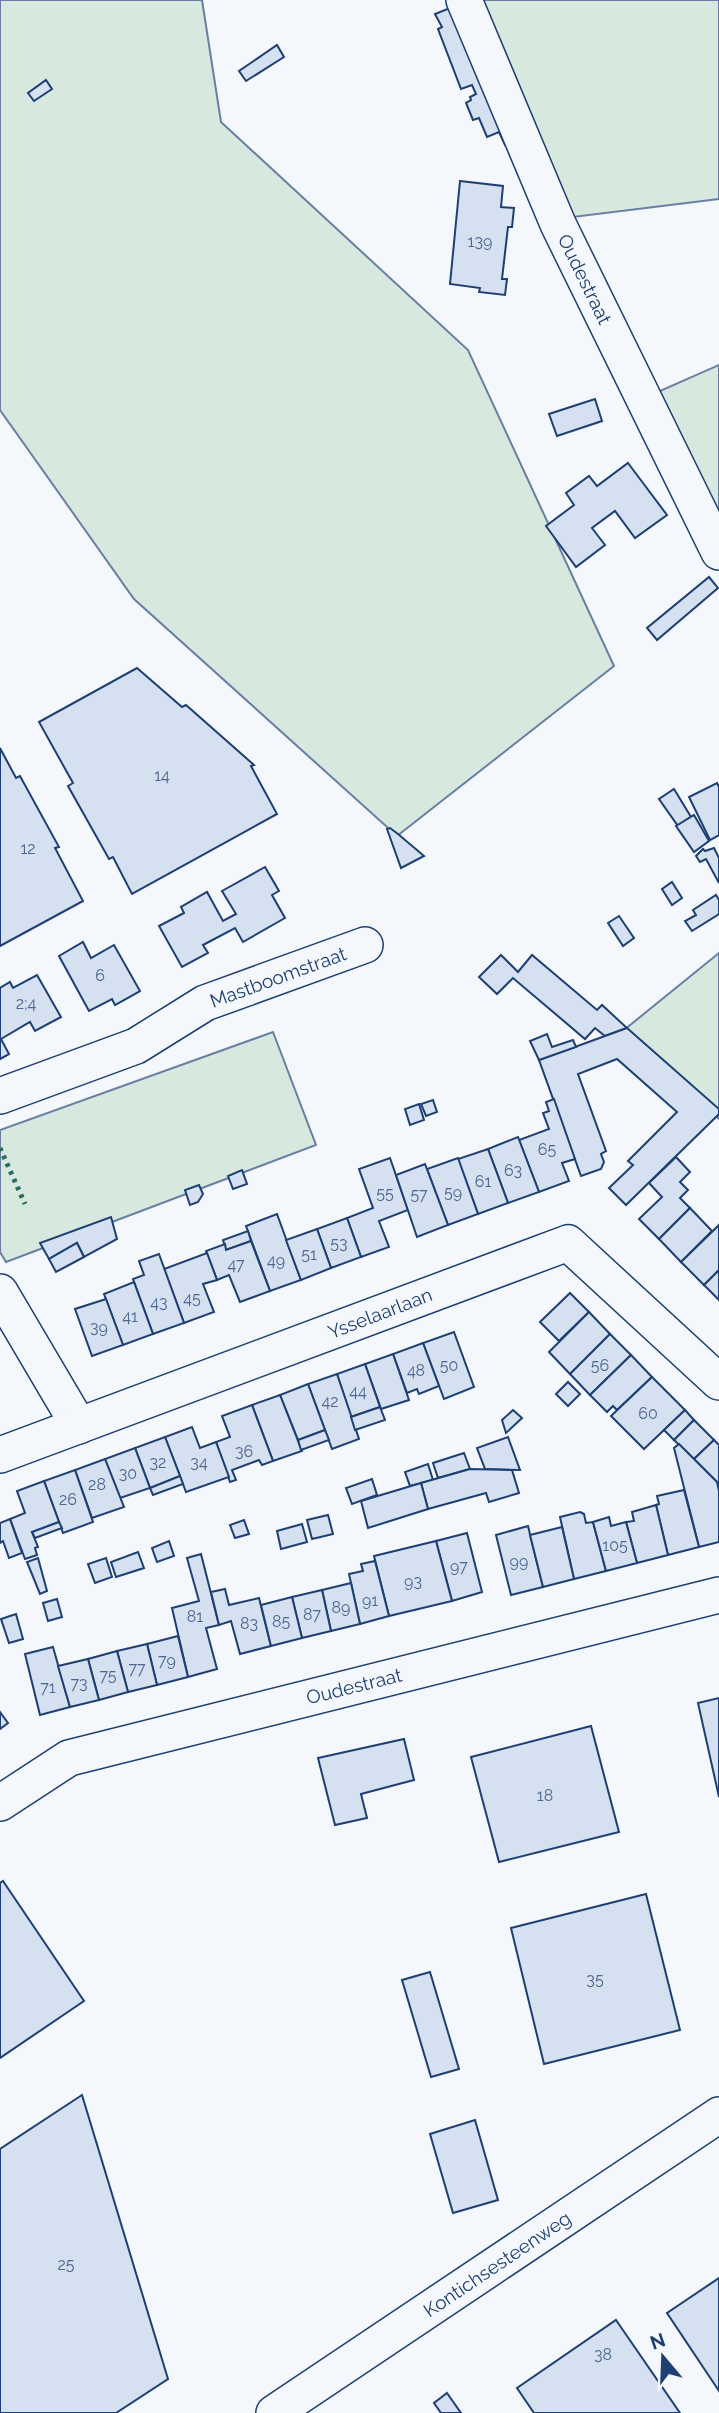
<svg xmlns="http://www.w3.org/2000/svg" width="719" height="2413" font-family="Raleway,sans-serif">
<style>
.green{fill:#d7e8df;stroke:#687fa3;stroke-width:2}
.building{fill:#d5e0f0;stroke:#1d3f73;stroke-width:2}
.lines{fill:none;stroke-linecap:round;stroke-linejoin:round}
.minor-casing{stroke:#1d3f73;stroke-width:38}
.minor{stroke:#f4f7fb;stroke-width:35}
.hedge{stroke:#2c6c60;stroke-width:5;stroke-dasharray:3.5 5;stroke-linecap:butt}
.labels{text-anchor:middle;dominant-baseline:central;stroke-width:5;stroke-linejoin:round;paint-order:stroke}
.number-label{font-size:16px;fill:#4b6792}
.street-label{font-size:19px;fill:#1d3f73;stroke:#f4f7fb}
</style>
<rect width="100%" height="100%" fill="#f4f7fb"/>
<!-- green -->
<g class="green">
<polygon points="0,0 202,0 221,122 468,350 614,666 397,836 134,599 0,410"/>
<polygon points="479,0 719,0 719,199 573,217"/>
<polygon points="719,365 719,552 644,398"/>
<polygon points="719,953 719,1119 624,1030"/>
<polygon points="273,1032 316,1145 6,1262 0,1252 0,1130"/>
</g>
<!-- building -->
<g class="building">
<polygon points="460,4 518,140 505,145 499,132 487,137 479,118 473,120 466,103 471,100 470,97 476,94 472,85 461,89 438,29 442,27 435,14"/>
<polygon points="277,45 284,57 246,81 239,71"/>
<polygon points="46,80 52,89 34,101 28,93"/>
<polygon points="460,181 503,186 501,207 514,208 512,227 508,227 502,279 507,279 505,295 479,292 480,288 450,284"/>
<polygon points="595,399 602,421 557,436 549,414"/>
<polygon points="628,463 667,515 635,538 615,511 592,528 605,545 576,567 546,526 574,505 566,493 589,476 597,486"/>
<polygon points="709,577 718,588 657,640 647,628"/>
<polygon points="137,668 182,707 186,705 254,765 251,766 277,814 132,894 113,857 109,859 68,786 73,783 39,722"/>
<polygon points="0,748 16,778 20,776 59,847 55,848 83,901 0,946"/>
<polygon points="717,783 719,787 719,835 710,840 689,797"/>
<polygon points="674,789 691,817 678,826 659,799"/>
<polygon points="694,815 709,841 694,852 676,826"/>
<polygon points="390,828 398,834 424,856 401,868 387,829"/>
<polygon points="714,848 719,858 719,883 706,859 700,862 696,856 703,849 705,851"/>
<polygon points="265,867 279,891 272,895 285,918 243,942 235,928 203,945 208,953 182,967 159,926 184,913 181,907 207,892 223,921 236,914 222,891"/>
<polygon points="672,882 682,898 672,905 662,889"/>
<polygon points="716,895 719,900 719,914 692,931 685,921 696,915 693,910"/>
<polygon points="619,916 634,938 623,946 608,923"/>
<polygon points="83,942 91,958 114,945 140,991 115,1005 112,999 89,1011 59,956"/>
<polygon points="501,955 518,972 532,955 597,1010 602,1005 627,1028 605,1036 595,1028 585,1039 513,978 497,994 479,977"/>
<polygon points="37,975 61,1017 35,1031 30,1022 1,1039 9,1054 0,1059 0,988 10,982 13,988"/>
<polygon points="627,1028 719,1109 719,1114 626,1205 609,1188 633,1165 628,1161 677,1112 617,1059 578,1074 606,1151 601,1154 604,1162 601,1169 581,1176 539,1060"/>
<polygon points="547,1034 552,1047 573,1040 576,1047 539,1060 530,1041"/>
<polygon points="554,1099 575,1159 562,1163 569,1181 539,1192 519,1140 549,1129 543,1113 549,1111 546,1102"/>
<polygon points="433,1100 437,1112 426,1116 421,1104"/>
<polygon points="419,1104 424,1120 410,1125 405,1109"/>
<polygon points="518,1137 539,1192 508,1203 488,1149"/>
<polygon points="488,1149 508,1203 478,1214 458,1159"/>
<polygon points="676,1157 690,1172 680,1182 688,1190 680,1198 690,1208 659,1239 639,1219 662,1197 649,1183"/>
<polygon points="390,1158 408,1210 379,1221 389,1247 361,1257 347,1218 373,1208 359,1169"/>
<polygon points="458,1158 478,1214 448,1225 427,1169"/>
<polygon points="425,1164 448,1225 417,1237 396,1175"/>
<polygon points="242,1170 247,1184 233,1189 228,1176"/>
<polygon points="199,1185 203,1194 198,1202 190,1205 185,1190"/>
<polygon points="690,1208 712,1231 681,1262 659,1239"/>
<polygon points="277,1214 301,1280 270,1291 246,1226"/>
<polygon points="111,1217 117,1239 84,1257 77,1243 49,1259 40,1243"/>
<polygon points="347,1218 361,1257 331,1268 317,1229"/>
<polygon points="719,1225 719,1270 704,1285 681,1262"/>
<polygon points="317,1229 331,1268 301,1280 286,1240"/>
<polygon points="248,1231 251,1241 226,1250 223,1240"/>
<polygon points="251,1241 270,1291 240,1302 229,1275 217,1280 206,1251 225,1244 226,1250"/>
<polygon points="77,1243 84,1257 56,1272 49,1259"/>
<polygon points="207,1253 217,1280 203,1284 214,1312 184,1323 164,1269"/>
<polygon points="159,1254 184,1323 153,1334 133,1279 144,1275 139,1261"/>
<polygon points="719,1270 719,1300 704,1285"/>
<polygon points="134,1282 153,1334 123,1345 104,1294"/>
<polygon points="570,1293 589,1312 559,1341 540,1322"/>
<polygon points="106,1299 123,1345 92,1356 75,1309"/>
<polygon points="589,1312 610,1334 570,1374 549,1352"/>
<polygon points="454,1332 474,1387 444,1399 423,1343"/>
<polygon points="610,1334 631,1355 590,1395 570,1374"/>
<polygon points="423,1343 439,1386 419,1394 417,1389 407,1393 393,1354"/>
<polygon points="393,1354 409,1400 381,1409 365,1364"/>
<polygon points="631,1355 652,1377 617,1410 613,1406 607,1412 590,1395"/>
<polygon points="365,1364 380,1407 351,1417 337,1374"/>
<polygon points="337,1374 359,1439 332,1449 308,1384"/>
<polygon points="652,1377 685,1410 644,1449 611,1416"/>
<polygon points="568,1382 580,1394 568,1406 556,1394"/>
<polygon points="308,1384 325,1430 298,1440 280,1395"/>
<polygon points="280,1395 302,1451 273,1461 252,1405"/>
<polygon points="252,1405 273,1461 262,1465 259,1460 232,1470 236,1480 230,1482 216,1442 230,1437 222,1416"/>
<polygon points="380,1407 385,1420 355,1430 351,1417"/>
<polygon points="513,1410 522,1418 506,1433 502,1420"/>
<polygon points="685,1410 694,1420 674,1440 664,1430"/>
<polygon points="694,1420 714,1440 694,1459 674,1440"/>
<polygon points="192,1427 200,1448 216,1442 229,1477 186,1492 165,1437"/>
<polygon points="325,1430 329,1440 301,1450 298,1440"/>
<polygon points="165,1437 180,1476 150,1488 135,1448"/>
<polygon points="508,1437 520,1470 485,1469 477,1448"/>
<polygon points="714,1440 719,1445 719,1491 717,1482 694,1459"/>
<polygon points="679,1444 717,1482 719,1491 719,1542 699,1547 674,1448"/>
<polygon points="135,1448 150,1488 120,1498 105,1459"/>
<polygon points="464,1453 470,1469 438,1478 433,1463"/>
<polygon points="105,1459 124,1507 92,1518 75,1470"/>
<polygon points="428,1464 433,1480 410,1486 405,1472"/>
<polygon points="470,1469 512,1470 519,1493 489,1502 486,1493 428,1509 421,1483"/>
<polygon points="75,1470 93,1522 63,1533 44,1481"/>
<polygon points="180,1476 183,1484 153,1495 150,1488"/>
<polygon points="372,1479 377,1495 352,1504 346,1488"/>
<polygon points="44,1481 59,1522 32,1532 38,1547 35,1548 37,1555 25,1559 10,1519 25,1513 17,1491"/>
<polygon points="421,1483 428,1509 368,1528 361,1501"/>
<polygon points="684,1490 699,1547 668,1555 656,1505 659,1504 657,1496"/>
<polygon points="656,1505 668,1555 637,1563 626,1522 634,1521 632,1512"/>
<polygon points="580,1512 584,1514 586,1523 593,1522 606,1571 574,1579 560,1517"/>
<polygon points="328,1515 333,1534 312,1539 307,1520"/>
<polygon points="609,1517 611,1526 626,1522 637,1563 606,1571 593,1522"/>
<polygon points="10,1519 22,1553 9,1558 3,1541 0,1543 0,1523"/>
<polygon points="244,1520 249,1534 235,1538 230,1525"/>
<polygon points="59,1522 62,1528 35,1538 32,1532"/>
<polygon points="302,1524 307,1542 281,1549 277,1531"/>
<polygon points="528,1526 543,1587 511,1595 496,1535"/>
<polygon points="562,1527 574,1579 543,1587 530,1535"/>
<polygon points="467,1533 482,1592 452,1601 436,1541"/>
<polygon points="169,1541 174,1556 157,1562 152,1548"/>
<polygon points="436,1541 452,1601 389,1616 374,1556"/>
<polygon points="138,1552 144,1568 116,1577 111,1562"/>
<polygon points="201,1554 219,1625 206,1628 217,1669 188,1677 172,1608 199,1601 187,1558"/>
<polygon points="38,1558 47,1591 40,1594 27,1562"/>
<polygon points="106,1558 112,1577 95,1583 88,1564"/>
<polygon points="375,1561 389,1616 360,1624 349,1574 363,1571 361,1564"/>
<polygon points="351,1583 360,1624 331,1631 322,1590"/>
<polygon points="225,1589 229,1605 259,1598 271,1646 240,1654 231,1621 219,1625 211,1592"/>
<polygon points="322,1590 331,1631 302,1638 292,1597"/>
<polygon points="292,1597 302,1638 271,1646 261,1605"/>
<polygon points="57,1599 62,1617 48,1621 43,1603"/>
<polygon points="16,1614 23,1639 9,1643 1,1619"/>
<polygon points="178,1636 188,1677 157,1685 147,1644"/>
<polygon points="147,1644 157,1685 128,1692 117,1651"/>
<polygon points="53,1647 70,1707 40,1715 25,1654"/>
<polygon points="117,1651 128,1692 99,1700 88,1659"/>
<polygon points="88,1659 99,1700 70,1707 58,1666"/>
<polygon points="719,1698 719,1797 698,1703"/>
<polygon points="0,1712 8,1723 0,1729"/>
<polygon points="591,1726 619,1832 499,1862 471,1757"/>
<polygon points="404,1739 414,1780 361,1794 367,1818 335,1825 318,1758"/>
<polygon points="3,1881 84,2001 0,2058 0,1883"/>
<polygon points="646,1894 680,2030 544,2064 511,1928"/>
<polygon points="430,1972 459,2069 431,2077 402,1980"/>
<polygon points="82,2095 168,2379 116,2413 0,2413 0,2149"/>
<polygon points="475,2120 498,2200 453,2213 430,2134"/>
<polygon points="719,2278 719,2391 667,2313"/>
<polygon points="616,2320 680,2413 534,2413 517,2388"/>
<polygon points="447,2393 461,2413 441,2413 434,2403"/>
</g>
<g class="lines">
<defs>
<g id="minor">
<polyline points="464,0 558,224 719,552"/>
<polyline points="0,1096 136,1046 205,1003 365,945"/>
<polyline points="0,1292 79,1426"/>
<polyline points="0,1455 568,1243 719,1382"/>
<polyline points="0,1803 69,1758 719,1595"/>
<polyline points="274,2413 719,2115"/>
</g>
</defs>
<!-- minor casing -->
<use href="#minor" class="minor-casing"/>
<!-- minor -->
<use href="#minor" class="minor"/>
<!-- hedge -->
<polyline class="hedge" points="0,1148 25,1204"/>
</g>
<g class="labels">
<!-- number labels -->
<g class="number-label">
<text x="480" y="241">139</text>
<text x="162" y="775">14</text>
<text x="28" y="848">12</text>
<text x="100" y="975">6</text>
<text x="26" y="1003">2;4</text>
<text x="547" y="1149">65</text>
<text x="513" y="1170">63</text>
<text x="483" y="1181">61</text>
<text x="453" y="1192">59</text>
<text x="385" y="1193">55</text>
<text x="419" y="1194">57</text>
<text x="339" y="1243">53</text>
<text x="309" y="1254">51</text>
<text x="276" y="1260">49</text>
<text x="236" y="1264">47</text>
<text x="192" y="1298">45</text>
<text x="159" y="1302">43</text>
<text x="130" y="1316">41</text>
<text x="99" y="1327">39</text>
<text x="449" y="1365">50</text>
<text x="600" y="1365">56</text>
<text x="416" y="1370">48</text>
<text x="358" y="1391">44</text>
<text x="330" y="1401">42</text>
<text x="648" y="1413">60</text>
<text x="244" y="1451">36</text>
<text x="158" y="1462">32</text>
<text x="199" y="1462">34</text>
<text x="128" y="1473">30</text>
<text x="97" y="1484">28</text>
<text x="68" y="1499">26</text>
<text x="615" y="1545">105</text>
<text x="519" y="1561">99</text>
<text x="459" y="1566">97</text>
<text x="413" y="1581">93</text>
<text x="370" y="1600">91</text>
<text x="341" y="1607">89</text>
<text x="312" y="1614">87</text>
<text x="195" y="1616">81</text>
<text x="281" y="1621">85</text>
<text x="249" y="1623">83</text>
<text x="167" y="1660">79</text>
<text x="137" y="1668">77</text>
<text x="108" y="1675">75</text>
<text x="79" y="1683">73</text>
<text x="48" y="1687">71</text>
<text x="545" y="1795">18</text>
<text x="595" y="1979">35</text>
<text x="66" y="2264">25</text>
<text x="603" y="2354">38</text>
</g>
<!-- street labels -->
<g class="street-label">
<text transform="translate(585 279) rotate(64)">Oudestraat</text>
<text transform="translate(278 977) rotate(-20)">Mastboomstraat</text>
<text transform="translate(380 1313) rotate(-21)">Ysselaarlaan</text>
<text transform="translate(354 1686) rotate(-14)">Oudestraat</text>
<text transform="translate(497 2264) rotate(-34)">Kontichsesteenweg</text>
</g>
</g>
<!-- north arrow -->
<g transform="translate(663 2357) rotate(341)" stroke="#f4f7fb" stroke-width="5" paint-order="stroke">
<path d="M0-5L12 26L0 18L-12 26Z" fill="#1d3f73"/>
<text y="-10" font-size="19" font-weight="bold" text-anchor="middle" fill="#1d3f73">N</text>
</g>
</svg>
